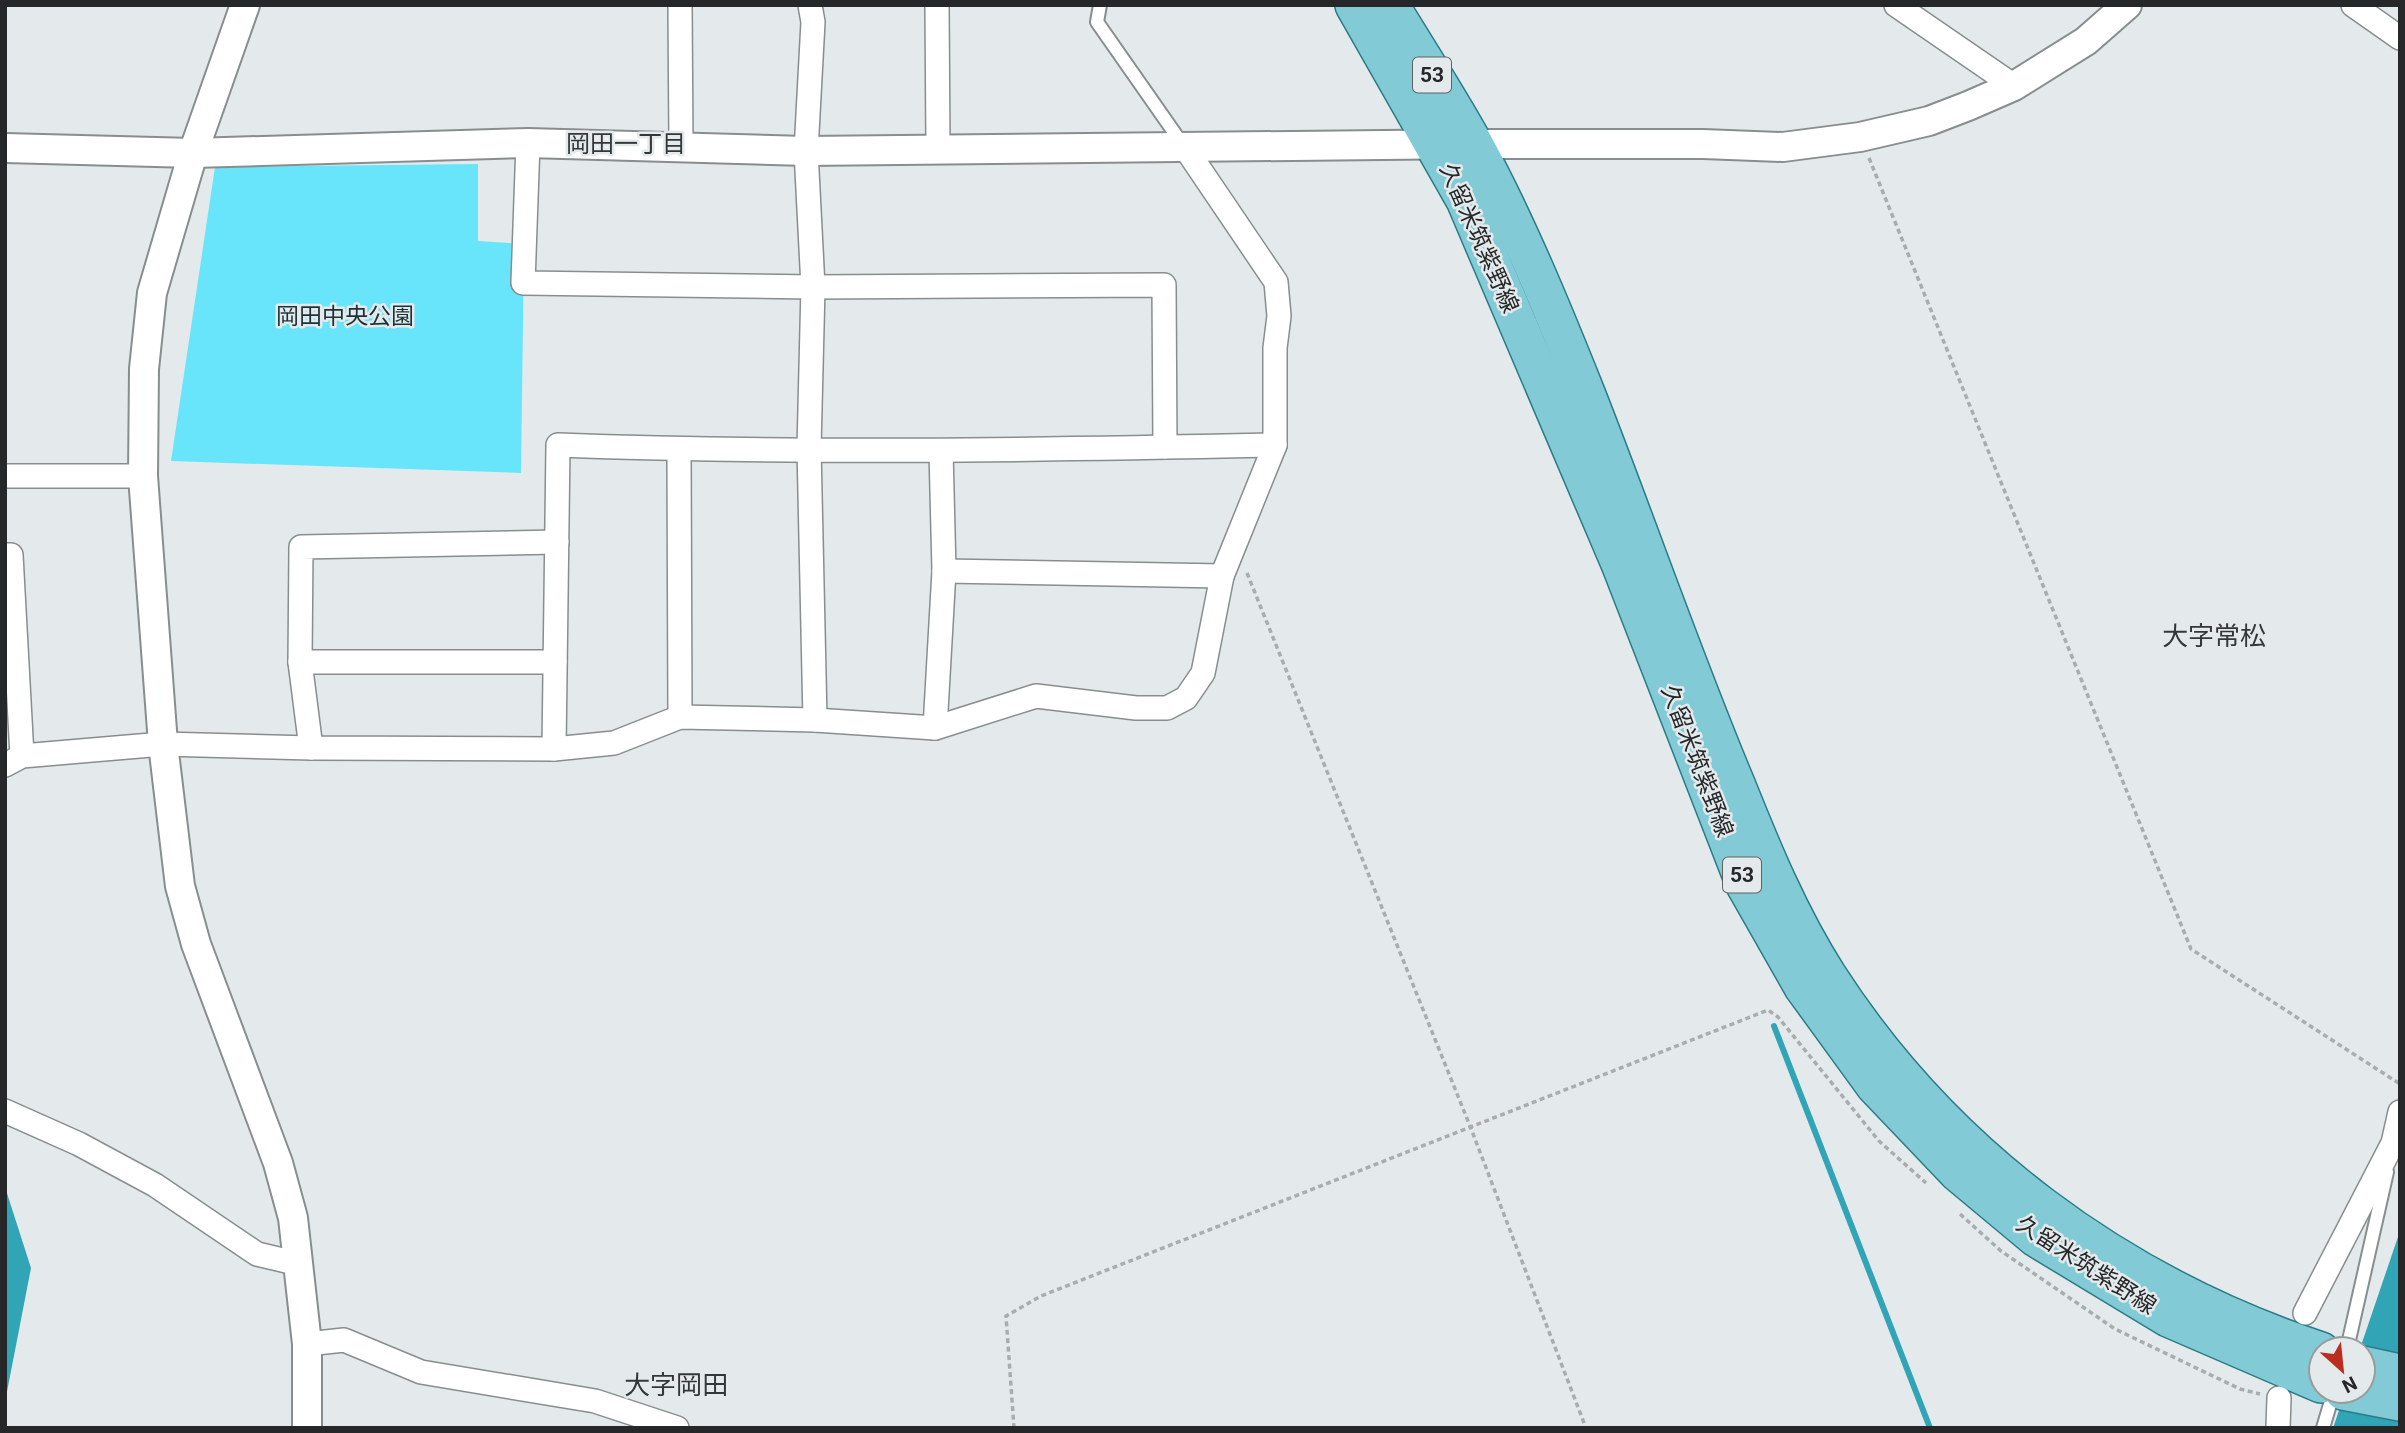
<svg xmlns="http://www.w3.org/2000/svg" width="2405" height="1433" font-family="Roboto,'Noto Sans JP',sans-serif">
<style>
.green{fill:#68e5fa}
.water{fill:#31a4b6}
.lines{fill:none;stroke-linecap:round;stroke-linejoin:round}
.stream{stroke:#31a4b6;stroke-width:6}
.service-casing{stroke:#888d8e;stroke-width:16}
.minor-casing{stroke:#888d8e;stroke-width:26}
.tertiary-casing{stroke:#888d8e;stroke-width:32}
.primary-casing{stroke:#2b7b87;stroke-width:40}
.path{stroke:#a9adae;stroke-width:3.5;stroke-dasharray:5 3.5;stroke-linecap:butt}
.service{stroke:#fff;stroke-width:12}
.minor{stroke:#fff;stroke-width:23}
.tertiary{stroke:#fff;stroke-width:28}
.primary{stroke:#82cbd6;stroke-width:37}
.labels{text-anchor:middle;dominant-baseline:central;stroke-width:5;stroke-linejoin:round;paint-order:stroke}
.shield{fill:#e4eaeb;stroke:#5e6262;stroke-width:2}
.shield-label{font-size:21px;font-weight:bold;fill:#252728}
.street-label{font-size:23px;fill:#252728;stroke:#e4eaeb}
.park-label{font-size:23px;fill:#1a3237;stroke:#e4eaeb}
.neighbourhood-label{font-size:24px;fill:#333738;stroke:#e4eaeb}
.quarter-label{font-size:26px;fill:#333738;stroke:#e4eaeb}
</style>
<rect width="100%" height="100%" fill="#e4eaeb"/>
<!-- green -->
<polygon class="green" points="478,164 478,241 524,244 521,473 171,461 215,167"/>
<!-- water -->
<g class="water">
<polygon points="5,1187 31,1268 5,1402"/>
<polygon points="2400,1231 2400,1428 2333,1428"/>
</g>
<g class="lines">
<!-- stream -->
<polyline class="stream" points="1774,1026 1930,1428"/>
<defs>
<g id="service">
<polyline points="1100,5 1097,22 1183,145"/>
<polyline points="2347,1349 2387,1172"/>
<polyline points="2323,1428 2334,1391"/>
</g>
<g id="minor">
<polyline points="680,5 681,147"/>
<polyline points="810,5 813,22 806,151 813,287 809,448 815,720"/>
<polyline points="937,5 938,148"/>
<polyline points="1896,5 2014,86"/>
<polyline points="2353,5 2400,38"/>
<polyline points="528,143 523,283 813,287 1164,285 1165,447"/>
<polyline points="679,450 680,717"/>
<polyline points="5,476 143,476"/>
<polyline points="5,555 11,555 22,756"/>
<polyline points="944,571 1222,576"/>
<polyline points="300,662 555,662"/>
<polyline points="935,728 944,571 941,451"/>
<polyline points="311,748 300,662 301,547 557,542"/>
<path d="M554 749 558 445C797 454 1036 450 1275 445"/>
<polyline points="5,765 22,756 163,744 311,748 554,749 614,743 680,717 815,720 935,728 1036,696 1136,708 1167,708 1186,698 1203,673 1222,576 1275,445 1275,348 1279,316 1276,282 1184,146"/>
<polyline points="5,1111 79,1144 155,1185 257,1254 299,1264"/>
<polyline points="2305,1313 2393,1143 2400,1112"/>
<polyline points="307,1344 344,1340 421,1372 595,1401 677,1428"/>
<polyline points="2278,1428 2279,1398"/>
</g>
<g id="tertiary">
<polyline points="245,5 193,153 152,293 144,369 143,476 163,744 180,886 196,944 278,1163 293,1218 307,1344 307,1428"/>
<polyline points="5,148 193,153 528,143 806,151 1474,144 1703,144 1783,147 1860,137 1929,121 1968,106 2014,86 2086,41 2127,5"/>
</g>
<g id="primary">
<polyline points="1354,5 1465,200 1621,566 1745,885 1803,987 1875,1086 1958,1173 2036,1238 2168,1318 2321,1384"/>
<path d="M1390 5C1418 51 1448 97 1474 144 1516 220 1554 313 1586 393 1637 523 1682 655 1736 784 1762 849 1790 917 1828 976 1944 1156 2119 1284 2321 1351"/>
<polyline points="2363,1365 2400,1373"/>
<polyline points="2343,1391 2400,1402"/>
</g>
</defs>
<!-- service casing -->
<use href="#service" class="service-casing"/>
<!-- minor casing -->
<use href="#minor" class="minor-casing"/>
<!-- tertiary casing -->
<use href="#tertiary" class="tertiary-casing"/>
<!-- primary casing -->
<use href="#primary" class="primary-casing"/>
<!-- path -->
<g class="path">
<polyline points="1869,158 2191,949 2400,1084"/>
<polyline points="1247,573 1470,1126 1586,1428"/>
<polyline points="1960,1214 2001,1251 2115,1329 2240,1389 2260,1394"/>
<polyline points="1014,1428 1006,1316 1041,1296 1768,1010 1778,1017 1879,1141 1926,1183"/>
</g>
<!-- service -->
<use href="#service" class="service"/>
<!-- minor -->
<use href="#minor" class="minor"/>
<!-- tertiary -->
<use href="#tertiary" class="tertiary"/>
<!-- primary -->
<use href="#primary" class="primary"/>
</g>
<g class="labels">
<!-- shield labels -->
<g class="shield">
<rect x="1413" y="57.5" width="38" height="35" rx="5"/>
<rect x="1723" y="857.5" width="38" height="35" rx="5"/>
</g>
<g class="shield-label">
<text x="1432" y="75">53</text>
<text x="1742" y="875">53</text>
</g>
<!-- street labels -->
<g class="street-label">
<text transform="translate(1479 238) rotate(66)">久留米筑紫野線</text>
<text transform="translate(1697 761) rotate(69)">久留米筑紫野線</text>
<text transform="translate(2086 1265) rotate(33)">久留米筑紫野線</text>
</g>
<!-- park labels -->
<g class="park-label">
<text x="345" y="316">岡田中央公園</text>
</g>
<!-- neighbourhood labels -->
<g class="neighbourhood-label">
<text x="626" y="144">岡田一丁目</text>
</g>
<!-- quarter labels -->
<g class="quarter-label">
<text x="2214" y="636">大字常松</text>
<text x="676" y="1385">大字岡田</text>
</g>
</g>
<!-- border -->
<rect width="2405" height="1433" fill="none" stroke="#252728" stroke-width="14"/>
<!-- north arrow -->
<g transform="translate(2342 1370) rotate(153)"><circle r="33" fill="#e4eaeb" stroke="#989c9d" stroke-width="2"/>
<path d="M0-5L12 26L0 18L-12 26Z" fill="#bb2e1f"/>
<text y="-10" font-size="19" font-weight="bold" text-anchor="middle" fill="#252728">N</text>
</g>
</svg>
